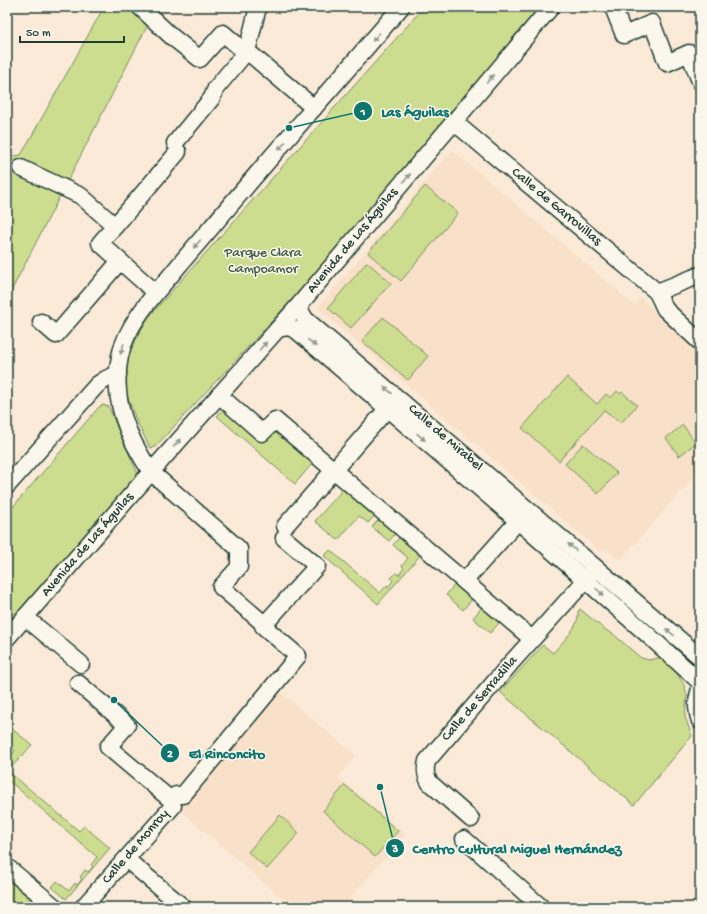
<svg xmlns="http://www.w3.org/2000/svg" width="707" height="914" font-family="'Gochi Hand',sans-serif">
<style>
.built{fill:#f9e0c8}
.green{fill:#cddd90;stroke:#768d62}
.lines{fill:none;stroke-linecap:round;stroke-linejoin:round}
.street-casing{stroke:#1f3d34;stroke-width:19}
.street{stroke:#fbf7ec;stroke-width:16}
.oneway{fill:#8d9a90}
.labels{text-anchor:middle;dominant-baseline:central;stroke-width:3;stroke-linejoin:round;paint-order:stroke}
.street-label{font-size:14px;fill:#1f3d34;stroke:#fbf7ec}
.park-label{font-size:14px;fill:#425d46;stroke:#fbf7ec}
.leader{fill:none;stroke:#0f766e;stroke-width:1.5}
.callout-dot{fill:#0f766e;stroke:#fbf7ec;stroke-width:1.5}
.mark-label{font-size:12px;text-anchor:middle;font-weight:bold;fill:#fff}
.callout-label{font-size:15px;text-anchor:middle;font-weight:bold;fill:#0f766e;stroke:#fbf7ec;stroke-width:3;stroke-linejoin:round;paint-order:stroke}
</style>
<rect width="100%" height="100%" fill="#faead7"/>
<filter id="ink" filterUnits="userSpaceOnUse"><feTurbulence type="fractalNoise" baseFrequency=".025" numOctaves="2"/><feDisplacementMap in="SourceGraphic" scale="8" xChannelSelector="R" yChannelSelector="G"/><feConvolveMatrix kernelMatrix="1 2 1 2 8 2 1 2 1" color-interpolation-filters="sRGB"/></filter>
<g filter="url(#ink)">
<!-- built -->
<g class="built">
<polygon points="452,150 628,300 634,305 641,298 700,353 700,470 620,560 607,549 600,551 318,308"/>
<polygon points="280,692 356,756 338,777 405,834 342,907 292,907 179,809"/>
</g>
<!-- green -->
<g class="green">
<polygon points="104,7 157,7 7,299 7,157 21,155"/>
<polygon points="424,7 540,7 297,294 155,447 150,448 136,420 127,395 125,384 129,353 147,319"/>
<polygon points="425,186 458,213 401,281 368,253"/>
<polygon points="367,262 391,283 351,328 328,308"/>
<polygon points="383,317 428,356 408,380 362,341"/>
<polygon points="567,377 597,404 606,394 611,398 617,391 620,394 622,392 637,405 621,423 604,410 559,461 522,428"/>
<polygon points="103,405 109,407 119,432 138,474 7,624 7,508 11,509 99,407"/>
<polygon points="227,405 263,436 275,423 316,459 295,484 217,416"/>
<polygon points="683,425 696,443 679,456 666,438"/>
<polygon points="583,444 617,473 598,494 565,464"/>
<polygon points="346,486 377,513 368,523 359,516 338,540 315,521"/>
<polygon points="380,518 398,530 389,541 372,527"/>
<polygon points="402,534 423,552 378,604 324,556 330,550 380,593 387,585 388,587 393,581 391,578 396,573 399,575 404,568 402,566 408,558 393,545"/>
<polygon points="455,584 473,598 463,610 446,595"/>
<polygon points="482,607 500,622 490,633 473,618"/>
<path d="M580 609 604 629 613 634 641 658 649 660 662 657 678 675 684 685 687 695 685 717 692 736 634 805 500 692 543 645 553 653C563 641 580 627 578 611Z"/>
<polygon points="7,725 32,745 8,771 79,831 84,826 110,848 66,899 52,887 57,881 69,891 75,883 77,885 82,879 80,877 85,870 88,872 93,867 91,865 97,857 7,779 7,760 15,751 7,744"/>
<polygon points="345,785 398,831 375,857 323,811"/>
<polygon points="280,815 299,833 267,869 248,852"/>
<polygon points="7,879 39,907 7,907"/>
</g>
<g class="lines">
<defs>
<g id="street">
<polyline points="140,7 171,36 200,59 223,33 238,46"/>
<polyline points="613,7 624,35 652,23 667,63 689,53 700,81"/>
<polyline points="247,51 314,108"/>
<polyline points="454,122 657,292 700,275"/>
<polyline points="175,143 212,98 216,88 247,51 258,7"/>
<polyline points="21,168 81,196 115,226 178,152"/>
<polyline points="115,226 100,243 120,261"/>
<polyline points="657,292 665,309 700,342"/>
<polyline points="300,304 301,312 305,319 700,657"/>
<polyline points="41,322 56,335 120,261 155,292"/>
<polyline points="278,329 288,327 296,330 518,521 647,634 700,682"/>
<polyline points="219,395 262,433 275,420 532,639"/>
<polyline points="7,486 97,385 106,379 118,374"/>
<polyline points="285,526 388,408"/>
<polyline points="469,576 518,521"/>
<polyline points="25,617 81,664"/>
<path d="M264 624 221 587 239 567V549L151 472C127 436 111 399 120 356 126 326 152 297 171 275 184 259 197 244 210 229 273 154 338 81 401 7"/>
<polyline points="7,638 151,472 300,304 551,7"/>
<polyline points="78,683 127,725 108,747 171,800 176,795 183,795 298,656 263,626 317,566 284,538"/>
<path d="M700 689C696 701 696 709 700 721"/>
<path d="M471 819 430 783C425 775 425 769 427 761L511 663 592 573"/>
<polyline points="464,839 541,907"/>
<polyline points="126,859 183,907"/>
<polyline points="7,867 55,907"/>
<polyline points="83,907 173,806"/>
</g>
</defs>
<!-- street casing -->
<use href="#street" class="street-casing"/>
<!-- street -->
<use href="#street" class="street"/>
</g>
<!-- one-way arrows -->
<defs><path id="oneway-solid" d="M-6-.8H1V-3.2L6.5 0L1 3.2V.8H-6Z"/></defs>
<g class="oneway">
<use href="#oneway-solid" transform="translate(376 37) rotate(131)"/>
<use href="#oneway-solid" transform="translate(490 79) rotate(-50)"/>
<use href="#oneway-solid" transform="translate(282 146) rotate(132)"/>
<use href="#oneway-solid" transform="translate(407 178) rotate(-50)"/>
<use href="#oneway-solid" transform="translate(197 244) rotate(130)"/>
<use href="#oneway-solid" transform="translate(312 343) rotate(40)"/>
<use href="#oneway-solid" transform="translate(263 346) rotate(-48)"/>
<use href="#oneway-solid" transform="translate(122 349) rotate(108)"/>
<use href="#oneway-solid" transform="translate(388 390) rotate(-139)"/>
<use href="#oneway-solid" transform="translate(421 437) rotate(41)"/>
<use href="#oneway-solid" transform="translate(177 443) rotate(-49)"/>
<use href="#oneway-solid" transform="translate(572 547) rotate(-139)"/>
<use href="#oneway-solid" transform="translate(600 592) rotate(42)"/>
<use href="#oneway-solid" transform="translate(670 632) rotate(-139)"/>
</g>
</g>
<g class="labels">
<!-- street labels -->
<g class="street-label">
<text transform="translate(556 207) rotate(40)">Calle de Garrovillas</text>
<text transform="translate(353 241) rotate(-50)">Avenida de Las Águilas</text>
<text transform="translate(445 438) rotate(41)">Calle de Mirabel</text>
<text transform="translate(88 545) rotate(-49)">Avenida de Las Águilas</text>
<text transform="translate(480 699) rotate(-49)">Calle de Serradilla</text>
<text transform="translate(136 847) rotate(-49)">Calle de Monroy</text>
</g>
<!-- park labels -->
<g class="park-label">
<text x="263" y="253">Parque Clara<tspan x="263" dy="16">Campoamor</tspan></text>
</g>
</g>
<!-- callouts -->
<path class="leader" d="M289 128L363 111M114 700L170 753M380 787L395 848"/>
<g class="callout-dot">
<circle cx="289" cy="128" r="4"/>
<circle cx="114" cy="700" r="4"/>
<circle cx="380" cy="787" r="4"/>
<circle cx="363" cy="111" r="10"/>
<circle cx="170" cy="753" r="10"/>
<circle cx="395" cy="848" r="10"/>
</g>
<g class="mark-label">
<text x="363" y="115">1</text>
<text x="170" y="757">2</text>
<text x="395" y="852">3</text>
</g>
<g class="callout-label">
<text x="415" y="116">Las Águilas</text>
<text x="227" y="758">El Rinconcito</text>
<text x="517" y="853">Centro Cultural Miguel Hernández</text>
</g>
<!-- margin -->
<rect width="707" height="914" fill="none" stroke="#fbf7ec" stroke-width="24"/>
<rect x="12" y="12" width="683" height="890" fill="none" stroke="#1f3d34" stroke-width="1.5" filter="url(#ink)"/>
<!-- scale -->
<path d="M20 36v6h104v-6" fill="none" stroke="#1f3d34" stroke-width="2"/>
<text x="26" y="36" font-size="12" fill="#1f3d34" stroke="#fbf7ec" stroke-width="3" paint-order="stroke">50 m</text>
</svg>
